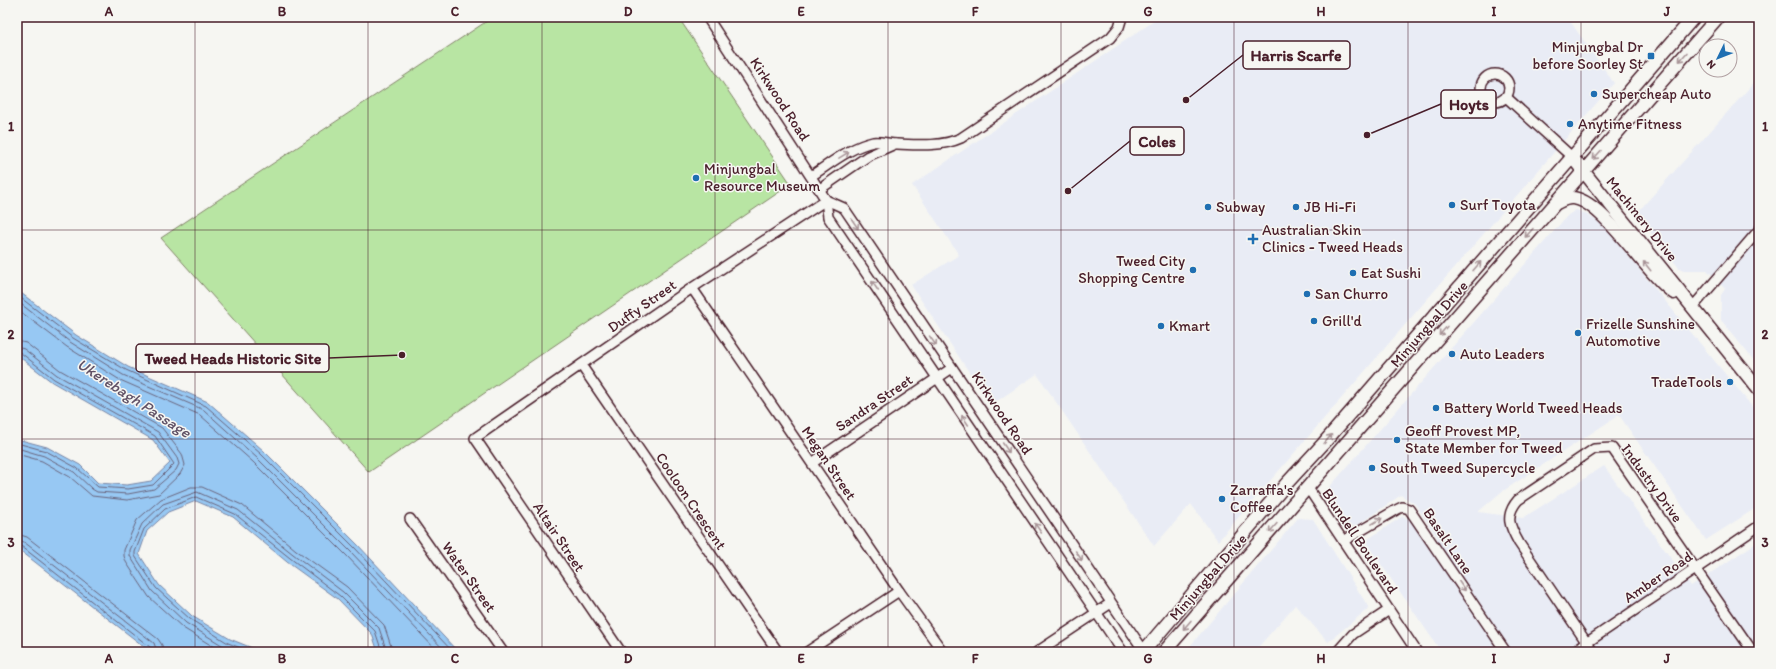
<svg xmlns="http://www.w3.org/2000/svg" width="1776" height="669" font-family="Itim,sans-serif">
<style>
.built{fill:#e9ecf5}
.green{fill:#b8e5a3;stroke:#818267}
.water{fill:#97c8f3;stroke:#7884a3}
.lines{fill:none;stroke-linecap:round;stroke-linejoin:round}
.shore{stroke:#69637b;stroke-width:1}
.street-casing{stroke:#4a1f2b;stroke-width:12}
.secondary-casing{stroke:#4a1f2b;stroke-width:15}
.street{stroke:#f6f6f2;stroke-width:9}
.secondary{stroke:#f6f6f2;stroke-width:12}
.oneway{stroke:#a99598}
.grid{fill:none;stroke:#4a1f2b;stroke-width:1;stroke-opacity:0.55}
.poi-dot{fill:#1f6fb2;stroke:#f6f6f2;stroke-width:1.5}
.labels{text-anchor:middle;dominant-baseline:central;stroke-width:3;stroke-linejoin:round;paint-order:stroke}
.poi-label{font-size:15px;fill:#4a1f2b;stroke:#f6f6f2;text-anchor:start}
.street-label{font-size:15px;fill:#4a1f2b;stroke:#f6f6f2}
.water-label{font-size:16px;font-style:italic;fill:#615267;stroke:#f6f6f2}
.leader{fill:none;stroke:#4a1f2b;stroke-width:1.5}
.callout-dot{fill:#4a1f2b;stroke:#f6f6f2;stroke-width:1.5}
.callout{fill:#f6f6f2;stroke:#4a1f2b;stroke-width:1.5}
.callout-label{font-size:16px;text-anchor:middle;font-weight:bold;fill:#4a1f2b}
.neatline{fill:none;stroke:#4a1f2b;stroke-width:1.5}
.grid-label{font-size:13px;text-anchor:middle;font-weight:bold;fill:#4a1f2b}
</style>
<rect width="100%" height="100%" fill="#f6f6f2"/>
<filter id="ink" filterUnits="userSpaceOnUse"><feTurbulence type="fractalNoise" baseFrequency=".025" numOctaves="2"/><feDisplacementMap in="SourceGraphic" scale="8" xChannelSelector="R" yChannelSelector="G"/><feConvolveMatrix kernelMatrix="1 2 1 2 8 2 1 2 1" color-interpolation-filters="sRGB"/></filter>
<g filter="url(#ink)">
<!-- built -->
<g class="built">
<polygon points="1160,17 1567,17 1614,83 1218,541 1191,504 1154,546 1037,374 991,405 911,285 959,255 912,185"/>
<polygon points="1759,77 1759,367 1721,320 1721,295 1725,289 1707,270 1684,270 1679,268 1636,214"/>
<polygon points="1576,210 1584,213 1602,224 1759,415 1759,506 1706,540 1619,415 1500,493 1478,512 1523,518 1604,466 1691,586 1759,541 1759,652 1439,652 1438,647 1365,541 1403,516 1412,521 1429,544 1438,538 1415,504 1401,495 1356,526 1348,525 1326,491 1568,215"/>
<polygon points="1298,518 1313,519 1369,608 1328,642 1295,605 1254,652 1185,652"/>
</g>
<!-- green -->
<polygon class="green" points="493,17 678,17 791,184 369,472 161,238"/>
<!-- water -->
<polygon class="water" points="17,290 76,335 128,367 208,402 264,451 357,544 458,652 378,652 372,634 338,599 287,562 233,517 196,501 168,512 147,531 139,554 159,585 192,616 230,639 262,652 151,652 22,552 17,548 17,439 47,447 80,465 98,483 127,485 151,481 170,463 153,440 52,382 17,355"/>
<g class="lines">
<!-- shore -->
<g class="shore">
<polyline points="17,295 73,338 126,370 206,406 261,454 354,547 453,652"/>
<polyline points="17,301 70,342 123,375 204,410 257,458 350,551 446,652"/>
<polyline points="17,309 67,347 120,380 200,415 253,462 346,555 438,652"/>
<polyline points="17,341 26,343 60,370 162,428 182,454 185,465 180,474 159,494 127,500 92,496 70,477 42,461 17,454"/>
<polyline points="17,347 24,349 57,375 158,432 177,458 179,464 176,470 154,489 128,494 97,492 92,489 74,472 44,456 17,448"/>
<polyline points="17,352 21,353 54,379 155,436 174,464 153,485 128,489 98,487 77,468 46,451 17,443"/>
<polyline points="17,534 27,537 158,639 162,645 163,652"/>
<polyline points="17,540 24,542 154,643 157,652"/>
<polyline points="17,545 21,546 150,647 152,652"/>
<polyline points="222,652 183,628 149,597 126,562 124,556 124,550 137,520 161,499 191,487 202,487 242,505 296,550 347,587 384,625 393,652"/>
<polyline points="237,652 225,647 186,623 152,591 130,556 130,550 142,524 163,504 197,492 238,510 293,554 343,592 379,628 387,652"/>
<polyline points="251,652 228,643 190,619 156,588 135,556 135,552 144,529 165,509 196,497 235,514 290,558 340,596 375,631 382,652"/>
</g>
<defs>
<g id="street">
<polyline points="707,17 826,200 828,217 1123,652"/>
<circle cx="1495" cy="88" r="14"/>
<polyline points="1506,97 1572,157"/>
<path d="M811 176C830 164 850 147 873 142 882 141 889 144 897 144 918 145 941 147 961 138L1110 38 1119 27 1122 17"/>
<polyline points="820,189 868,156 895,144"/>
<polyline points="826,200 844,208 1144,651"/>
<polyline points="692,288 899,591 943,652"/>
<polyline points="1692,308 1759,230"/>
<polyline points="581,365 778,652"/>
<polyline points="812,463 952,368"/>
<polyline points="1308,488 1417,652"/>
<polyline points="410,519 503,652"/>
<polyline points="1343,541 1396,510 1402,507 1409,509 1506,652"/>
<polyline points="621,652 475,438 692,288 826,200"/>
<polyline points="807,652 899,591"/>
<polyline points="1037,652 1111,603"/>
<polyline points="1337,652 1353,634 1389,610"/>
<polyline points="1573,652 1759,526"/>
<path d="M1593 652 1519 543C1510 527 1504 516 1518 500L1594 449 1612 448 1753 652"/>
</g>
<g id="secondary">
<polyline points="1572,157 1759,390"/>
<path d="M1556 203C1561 201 1565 198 1571 198 1601 197 1647 275 1674 293"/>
<polyline points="1143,652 1287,483 1323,444 1694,17"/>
<polyline points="1164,652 1718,17"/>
</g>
</defs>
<!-- street casing -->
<use href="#street" class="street-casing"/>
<!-- secondary casing -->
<use href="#secondary" class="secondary-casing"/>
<!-- street -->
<use href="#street" class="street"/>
<!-- secondary -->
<use href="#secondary" class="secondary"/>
</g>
<!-- one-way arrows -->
<defs><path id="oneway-shaft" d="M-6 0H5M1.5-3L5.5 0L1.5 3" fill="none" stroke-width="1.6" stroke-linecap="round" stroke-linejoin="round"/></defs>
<g class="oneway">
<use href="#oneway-shaft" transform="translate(1683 57) rotate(131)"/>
<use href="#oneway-shaft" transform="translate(844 155) rotate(-31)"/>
<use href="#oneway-shaft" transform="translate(1597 155) rotate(132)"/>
<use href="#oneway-shaft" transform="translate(855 224) rotate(56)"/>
<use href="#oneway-shaft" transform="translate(1529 233) rotate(132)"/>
<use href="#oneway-shaft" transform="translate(1477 266) rotate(-49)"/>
<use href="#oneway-shaft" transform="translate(1647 266) rotate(-129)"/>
<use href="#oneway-shaft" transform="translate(875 286) rotate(-124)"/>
<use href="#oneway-shaft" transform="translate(1443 331) rotate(131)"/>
<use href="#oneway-shaft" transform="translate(933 341) rotate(55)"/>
<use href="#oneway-shaft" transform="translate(965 420) rotate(-124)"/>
<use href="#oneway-shaft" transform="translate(1328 439) rotate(-50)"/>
<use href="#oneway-shaft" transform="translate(1006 448) rotate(56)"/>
<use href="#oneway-shaft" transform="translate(1377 521) rotate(-31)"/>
<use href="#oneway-shaft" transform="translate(1038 528) rotate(-124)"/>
<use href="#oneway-shaft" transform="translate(1273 528) rotate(131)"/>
<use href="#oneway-shaft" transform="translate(1079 556) rotate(56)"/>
<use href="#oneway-shaft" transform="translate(1462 586) rotate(56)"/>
<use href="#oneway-shaft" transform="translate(1187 625) rotate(131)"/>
</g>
</g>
<!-- grid -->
<path class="grid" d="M195 17V652M368 17V652M542 17V652M715 17V652M888 17V652M1061 17V652M1234 17V652M1408 17V652M1581 17V652M17 230H1759M17 439H1759"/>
<!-- markers -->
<g class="poi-dot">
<rect x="1647" y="52" width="8" height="8" rx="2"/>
<circle cx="1594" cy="94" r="4"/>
<circle cx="1570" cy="124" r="4"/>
<circle cx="696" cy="178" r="4"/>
<circle cx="1452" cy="205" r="4"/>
<circle cx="1208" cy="207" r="4"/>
<circle cx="1296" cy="207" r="4"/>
<path d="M1251 233h4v4h4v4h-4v4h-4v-4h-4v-4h4z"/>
<circle cx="1193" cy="270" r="4"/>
<circle cx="1353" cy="273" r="4"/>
<circle cx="1307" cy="294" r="4"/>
<circle cx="1314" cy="321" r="4"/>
<circle cx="1161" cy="326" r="4"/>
<circle cx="1578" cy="333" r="4"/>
<circle cx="1452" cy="354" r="4"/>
<circle cx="1730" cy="382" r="4"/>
<circle cx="1436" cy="408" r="4"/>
<circle cx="1397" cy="440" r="4"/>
<circle cx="1372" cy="468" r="4"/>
<circle cx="1222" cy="499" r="4"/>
</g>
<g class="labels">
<!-- poi labels -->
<g class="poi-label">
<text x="1643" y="47" text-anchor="end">Minjungbal Dr<tspan x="1643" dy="17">before Soorley St</tspan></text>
<text x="1602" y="94">Supercheap Auto</text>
<text x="1578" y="124">Anytime Fitness</text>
<text x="704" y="169">Minjungbal<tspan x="704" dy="17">Resource Museum</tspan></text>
<text x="1460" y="205">Surf Toyota</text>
<text x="1216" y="207">Subway</text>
<text x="1304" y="207">JB Hi-Fi</text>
<text x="1262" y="230">Australian Skin<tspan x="1262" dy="17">Clinics - Tweed Heads</tspan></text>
<text x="1185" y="261" text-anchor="end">Tweed City<tspan x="1185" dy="17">Shopping Centre</tspan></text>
<text x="1361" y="273">Eat Sushi</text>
<text x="1315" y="294">San Churro</text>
<text x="1322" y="321">Grill'd</text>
<text x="1586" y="324">Frizelle Sunshine<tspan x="1586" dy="17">Automotive</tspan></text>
<text x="1169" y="326">Kmart</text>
<text x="1460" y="354">Auto Leaders</text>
<text x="1722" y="382" text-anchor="end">TradeTools</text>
<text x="1444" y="408">Battery World Tweed Heads</text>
<text x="1405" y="431">Geoff Provest MP,<tspan x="1405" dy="17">State Member for Tweed</tspan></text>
<text x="1380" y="468">South Tweed Supercycle</text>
<text x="1230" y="490">Zarraffa's<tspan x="1230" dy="17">Coffee</tspan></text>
</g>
<!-- street labels -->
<g class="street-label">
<text transform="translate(780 99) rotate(57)">Kirkwood Road</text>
<text transform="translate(1642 219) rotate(51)">Machinery Drive</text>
<text transform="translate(642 306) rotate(-35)">Duffy Street</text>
<text transform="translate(1429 324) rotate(-49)">Minjungbal Drive</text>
<text transform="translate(874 403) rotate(-34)">Sandra Street</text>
<text transform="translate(1002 413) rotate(56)">Kirkwood Road</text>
<text transform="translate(829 463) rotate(56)">Megan Street</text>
<text transform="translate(1652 483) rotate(54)">Industry Drive</text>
<text transform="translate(691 501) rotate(56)">Cooloon Crescent</text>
<text transform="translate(559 537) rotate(56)">Altair Street</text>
<text transform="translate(1360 541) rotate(56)">Blundell Boulevard</text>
<text transform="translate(1448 541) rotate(56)">Basalt Lane</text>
<text transform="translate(469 577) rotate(55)">Water Street</text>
<text transform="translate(1208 577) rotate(-49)">Minjungbal Drive</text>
<text transform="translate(1658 577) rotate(-34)">Amber Road</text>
</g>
<!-- water labels -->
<g class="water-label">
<text transform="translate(134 398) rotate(33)">Ukerebagh Passage</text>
</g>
</g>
<!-- callouts -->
<path class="leader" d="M1186 100L1243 55M1367 135L1441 104M1068 191L1130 141M402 355L329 358"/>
<g class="callout-dot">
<circle cx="1186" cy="100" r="4"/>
<circle cx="1367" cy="135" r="4"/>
<circle cx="1068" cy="191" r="4"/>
<circle cx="402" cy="355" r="4"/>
</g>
<g class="callout">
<rect x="1243" y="41" width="107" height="28" rx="4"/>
<rect x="1441" y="90" width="55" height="28" rx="4"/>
<rect x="1130" y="127" width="54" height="28" rx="4"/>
<rect x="136" y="344" width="193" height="28" rx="4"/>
</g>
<g class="callout-label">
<text x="1296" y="61">Harris Scarfe</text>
<text x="1469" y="110">Hoyts</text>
<text x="1157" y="147">Coles</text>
<text x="233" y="364">Tweed Heads Historic Site</text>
</g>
<!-- margin -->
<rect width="1776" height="669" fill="none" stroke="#f6f6f2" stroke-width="44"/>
<!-- north arrow -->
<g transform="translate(1718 58) rotate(227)"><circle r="19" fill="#f6f6f2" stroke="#b1a0a2"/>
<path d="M0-3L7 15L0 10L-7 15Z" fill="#1f6fb2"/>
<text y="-6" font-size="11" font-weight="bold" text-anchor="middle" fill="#4a1f2b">N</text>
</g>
<rect x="22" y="22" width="1732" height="625" class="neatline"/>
<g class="grid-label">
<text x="109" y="16">A</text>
<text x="282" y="16">B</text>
<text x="455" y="16">C</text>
<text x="628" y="16">D</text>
<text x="801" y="16">E</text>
<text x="975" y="16">F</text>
<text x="1148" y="16">G</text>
<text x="1321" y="16">H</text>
<text x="1494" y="16">I</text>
<text x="1667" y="16">J</text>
<text x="11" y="131">1</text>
<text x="1765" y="131">1</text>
<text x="11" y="339">2</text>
<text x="1765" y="339">2</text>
<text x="11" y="547">3</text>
<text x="1765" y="547">3</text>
<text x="109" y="663">A</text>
<text x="282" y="663">B</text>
<text x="455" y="663">C</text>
<text x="628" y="663">D</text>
<text x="801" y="663">E</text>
<text x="975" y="663">F</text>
<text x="1148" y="663">G</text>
<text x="1321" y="663">H</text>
<text x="1494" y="663">I</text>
<text x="1667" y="663">J</text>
</g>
</svg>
